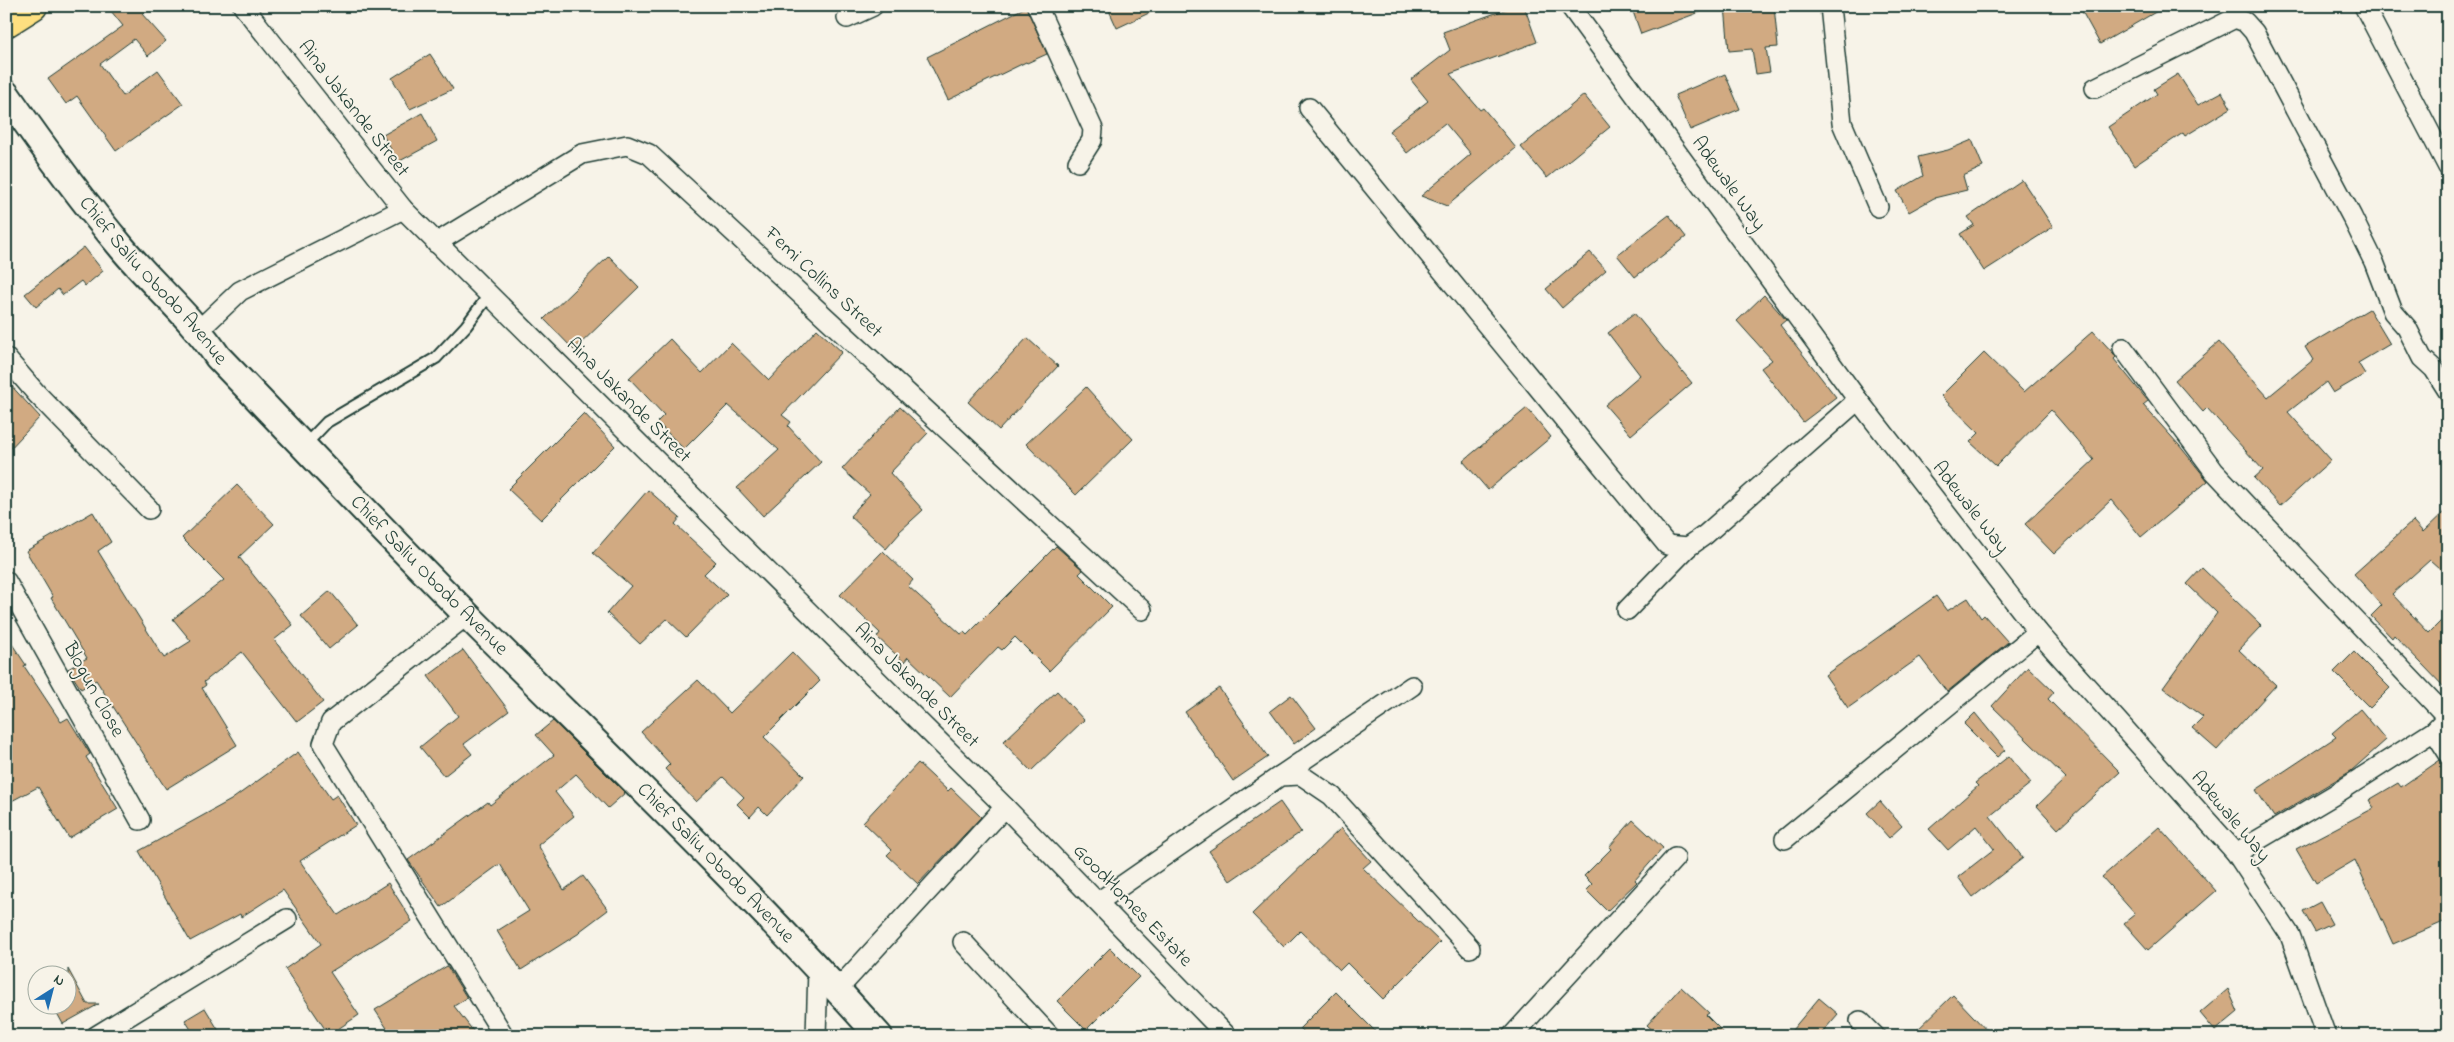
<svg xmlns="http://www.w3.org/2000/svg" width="2454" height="1042" font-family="'Indie Flower',sans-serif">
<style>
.building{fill:#d1aa82;stroke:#1f3d34}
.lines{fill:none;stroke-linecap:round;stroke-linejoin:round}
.lane-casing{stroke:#1f3d34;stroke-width:14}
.street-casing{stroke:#1f3d34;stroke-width:22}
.secondary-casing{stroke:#1f3d34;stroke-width:30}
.primary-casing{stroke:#1f3d34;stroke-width:31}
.lane{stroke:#f7f3e8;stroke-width:10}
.street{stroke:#f7f3e8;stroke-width:19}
.secondary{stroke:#f7f3e8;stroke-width:26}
.primary{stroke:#fedf80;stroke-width:28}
.labels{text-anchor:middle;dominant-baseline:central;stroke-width:4;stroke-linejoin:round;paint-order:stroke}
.street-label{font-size:20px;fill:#1f3d34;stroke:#f7f3e8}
</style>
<rect width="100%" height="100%" fill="#f7f3e8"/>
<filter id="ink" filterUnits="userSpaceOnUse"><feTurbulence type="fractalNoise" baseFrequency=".02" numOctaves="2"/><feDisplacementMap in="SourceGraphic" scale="10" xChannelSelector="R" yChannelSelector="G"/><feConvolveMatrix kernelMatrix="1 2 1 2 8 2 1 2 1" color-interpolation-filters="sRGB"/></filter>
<g filter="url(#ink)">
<!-- building -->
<g class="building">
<polygon points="107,6 151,6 142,14 166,41 148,56 134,39 100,64 123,96 158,70 183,104 116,151 77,96 66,104 48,79 123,26"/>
<polygon points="1107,6 1164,6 1117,28"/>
<polygon points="1515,6 1524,6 1537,42 1450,74 1480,110 1483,108 1516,148 1447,206 1421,196 1471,154 1445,123 1407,153 1389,131 1428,101 1411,80 1450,50 1443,32"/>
<polygon points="1631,6 1710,6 1711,8 1641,34"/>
<polygon points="1725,6 1774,6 1778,47 1766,48 1770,72 1756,74 1752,49 1729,51"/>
<polygon points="2079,6 2166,6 2100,44"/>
<polygon points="1026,7 1047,54 1027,63 1026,62 948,100 927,57"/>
<polygon points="430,54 453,89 410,109 392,78"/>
<polygon points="1725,74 1740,109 1690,130 1675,95"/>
<polygon points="2178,74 2198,105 2222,92 2231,108 2185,136 2183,133 2134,166 2108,127 2157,94 2154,89"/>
<polygon points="1584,95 1610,127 1547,178 1521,147"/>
<polygon points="422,113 437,141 398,162 383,135"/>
<polygon points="1972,140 1983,167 1963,176 1967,190 1934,198 1909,212 1897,191 1923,176 1918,157 1948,150"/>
<polygon points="2022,180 2053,227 1984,271 1960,234 1974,225 1968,217"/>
<polygon points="1669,215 1686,237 1635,277 1617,255"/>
<polygon points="84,247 103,271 85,286 81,281 63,295 58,289 36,307 25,294"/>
<polygon points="1590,252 1606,270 1562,308 1546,289"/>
<polygon points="609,256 639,287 574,350 544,319"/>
<polygon points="1764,295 1786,320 1780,325 1836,397 1803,422 1761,368 1772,360 1737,321"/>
<polygon points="2369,309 2390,344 2358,363 2365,374 2333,393 2326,382 2288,412 2331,460 2280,506 2254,478 2263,470 2207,408 2203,412 2175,380 2219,342 2268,397 2313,360 2305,347"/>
<polygon points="1634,313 1692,383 1631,435 1605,405 1640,375 1608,333"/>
<polygon points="817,329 842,352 782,415 791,422 788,426 821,462 763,516 737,488 779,450 728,405 684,449 657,422 664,415 629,378 670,339 702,373 731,343 769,380"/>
<polygon points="2093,331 2114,354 2116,357 2114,359 2148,401 2143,405 2179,445 2208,481 2141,537 2111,500 2054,554 2025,524 2094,460 2051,410 1996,466 1970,442 1979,433 1941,396 1984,353 2024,392"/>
<polygon points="1027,338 1058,366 999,430 968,402"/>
<polygon points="6,380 40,417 6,453"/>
<polygon points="1086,387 1133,439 1076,495 1026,444"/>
<polygon points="900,407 928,433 890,473 923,510 899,532 900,533 886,549 850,516 870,494 842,469"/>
<polygon points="1527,408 1551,437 1488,490 1463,461"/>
<polygon points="584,413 615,446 541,520 508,489"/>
<polygon points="237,485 274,524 239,557 293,625 274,640 323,702 297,722 242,652 204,682 206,685 202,688 237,745 166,789 96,680 81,689 68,669 87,658 51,598 53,597 26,551 93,512 111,542 98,551 164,658 191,641 173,619 224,580 182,538"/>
<polygon points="648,490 680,518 675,524 716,562 704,574 727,595 686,637 667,619 640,644 607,613 631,586 593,553"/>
<polygon points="2448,508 2448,576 2430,560 2392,594 2429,633 2448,614 2448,691 2394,635 2392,638 2371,616 2382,605 2354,574 2413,521 2423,532"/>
<polygon points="1056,546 1083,570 1079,574 1112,607 1049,671 1015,637 1002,650 998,647 950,697 908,657 904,662 877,637 880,633 840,595 883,551 913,580 908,586 961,634 964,632 967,635"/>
<polygon points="2202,568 2262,626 2239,650 2276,685 2217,750 2192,728 2203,717 2163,688 2217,613 2187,584"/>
<polygon points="330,591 358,625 329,649 301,616"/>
<polygon points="1936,596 1947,611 1968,598 1981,618 1984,615 2008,642 1947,692 1920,657 1848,708 1825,675"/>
<polygon points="6,635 26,665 24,666 61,722 68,718 90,754 86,757 118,809 69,838 38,787 6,804"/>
<polygon points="463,650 509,711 464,744 472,754 444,776 420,747 458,716 428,676"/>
<polygon points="792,652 820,681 764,737 804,776 767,815 759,807 750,817 737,804 744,797 723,777 696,802 665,769 670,764 641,732 698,680 730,713"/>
<polygon points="2354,652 2390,688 2370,708 2334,672"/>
<polygon points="2028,667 2054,692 2048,699 2120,772 2058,829 2037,806 2066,778 1992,706"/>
<polygon points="1219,688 1268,757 1233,781 1185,712"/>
<polygon points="1057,691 1084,720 1031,771 1003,742"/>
<polygon points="1291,695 1316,728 1294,744 1270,711"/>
<polygon points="2360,709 2386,740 2351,771 2274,817 2256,790 2336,737 2332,733"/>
<polygon points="1975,713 2005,750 1997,757 1964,724"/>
<polygon points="553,721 625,793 608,808 576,774 555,792 574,816 538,845 564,890 583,876 608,910 580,931 581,932 521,970 497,931 529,911 500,864 441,907 408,860 488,802 490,805 554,755 536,735"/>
<polygon points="298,752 331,799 337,795 356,825 300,861 338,915 388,883 412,921 330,972 359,1015 329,1035 285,969 321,944 283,890 241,917 240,914 190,941 139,851 231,800"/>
<polygon points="2009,756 2031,783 1990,816 2023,858 1973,897 1958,877 1994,849 1976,826 1948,850 1929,829 1978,786 1975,783"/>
<polygon points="2440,760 2448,768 2448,920 2393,944 2355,860 2316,883 2296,849 2374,808 2369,800 2398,783 2401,787"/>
<polygon points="918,763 948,791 951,788 981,817 918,884 887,855 892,850 863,822"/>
<polygon points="1880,801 1902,826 1889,838 1867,813"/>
<polygon points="1280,802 1301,832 1230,881 1209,851"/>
<polygon points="1633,820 1663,848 1635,880 1637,882 1607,911 1586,890 1592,884 1584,876 1611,849 1609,847"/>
<polygon points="2159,827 2216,891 2148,950 2124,923 2135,914 2102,877"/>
<polygon points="1341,828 1371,861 1363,868 1440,942 1383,999 1347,963 1340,970 1300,931 1284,947 1252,914"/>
<polygon points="2320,902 2332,924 2315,932 2303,911"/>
<polygon points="1110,948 1139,977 1086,1030 1057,1001"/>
<polygon points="447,966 467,998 454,1006 477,1036 392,1036 375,1010"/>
<polygon points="68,969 87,1004 99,1004 63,1024 52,1004 68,1004"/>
<polygon points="1681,987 1709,1013 1706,1015 1727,1036 1659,1036 1647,1025"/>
<polygon points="2228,989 2238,1012 2215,1031 2200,1013"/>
<polygon points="1336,992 1380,1036 1308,1036 1300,1028"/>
<polygon points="1953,995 1992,1036 1911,1036"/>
<polygon points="1819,998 1838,1014 1819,1036 1787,1036"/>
<polygon points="205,1008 222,1036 195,1036 185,1020"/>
</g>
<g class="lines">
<defs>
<polyline id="lane" points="304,446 327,422 436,358 466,326 489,295"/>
<g id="street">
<polyline points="243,6 403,209 1005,807 1227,1036"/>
<polyline points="1037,6 1093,129 1092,140 1078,162"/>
<polyline points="1570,6 1858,400 2038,632 2236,853 2290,935 2326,1036"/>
<polyline points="1830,6 1842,123 1878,207"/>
<polyline points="2364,6 2448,167"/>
<polyline points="847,18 873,6"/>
<polyline points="2095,88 2235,18 2245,22 2254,32 2352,217 2374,262 2393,312 2407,328 2422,358 2434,369 2448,391"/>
<polyline points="1309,108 1667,545 1688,547 1705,535 1858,400"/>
<polyline points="436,243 582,154 627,145 649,154 1142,610"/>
<polyline points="199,330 240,291 403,209"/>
<polyline points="2123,348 2214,471 2447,717"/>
<polyline points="6,358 37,394 149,509"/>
<polyline points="6,581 140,820"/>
<polyline points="1627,610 1688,547"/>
<polyline points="467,615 331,722 323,744 504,1036"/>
<polyline points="2434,731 2448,753"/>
<polyline points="1280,776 1412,686"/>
<polyline points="1785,839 2038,632"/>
<polyline points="2236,853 2334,795 2434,731 2448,716"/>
<polyline points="1098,902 1280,776 1301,775 1332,796 1470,948"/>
<polyline points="963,942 1050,1036"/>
<polyline points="838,989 1005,807"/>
<polyline points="1860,1021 1875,1036"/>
<polyline points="96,1036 287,919"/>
<polyline points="816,1036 818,969"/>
<polyline points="1512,1036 1675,858"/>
</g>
<g id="secondary">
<path id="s1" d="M6 94C43 147 81 199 123 249 154 286 191 317 218 357 302 444 384 532 469 617 607 755 749 890 879 1036"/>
</g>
<polyline id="primary" points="6,23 33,6"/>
</defs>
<!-- lane casing -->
<use href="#lane" class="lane-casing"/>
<!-- street casing -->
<use href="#street" class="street-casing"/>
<!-- secondary casing -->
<use href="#secondary" class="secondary-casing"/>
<!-- primary casing -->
<use href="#primary" class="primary-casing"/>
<!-- lane -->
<use href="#lane" class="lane"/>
<!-- street -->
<use href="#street" class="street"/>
<!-- secondary -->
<use href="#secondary" class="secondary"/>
<!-- primary -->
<use href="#primary" class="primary"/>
</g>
</g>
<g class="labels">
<!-- street labels -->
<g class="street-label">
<text transform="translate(353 109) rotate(52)">Aina Jakande Street</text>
<text transform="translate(1728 184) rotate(54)">Adewale Way</text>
<text stroke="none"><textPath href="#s1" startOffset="238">Chief Saliu Obodo Avenue</textPath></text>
<text transform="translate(823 283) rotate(43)">Femi Collins Street</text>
<text transform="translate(628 401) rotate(45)">Aina Jakande Street</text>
<text transform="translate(1970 508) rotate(52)">Adewale Way</text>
<text stroke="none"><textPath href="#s1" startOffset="642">Chief Saliu Obodo Avenue</textPath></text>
<text transform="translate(916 686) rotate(45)">Aina Jakande Street</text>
<text transform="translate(93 690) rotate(61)">Blogun Close</text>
<text transform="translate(2230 817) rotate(50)">Adewale Way</text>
<text stroke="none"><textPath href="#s1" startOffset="1048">Chief Saliu Obodo Avenue</textPath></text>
<text transform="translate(1132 906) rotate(46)">GoodHomes Estate</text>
</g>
</g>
<!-- margin -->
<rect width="2454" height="1042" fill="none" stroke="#f7f3e8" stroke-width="25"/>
<rect x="12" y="12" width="2429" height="1017" fill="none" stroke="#1f3d34" stroke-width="2" filter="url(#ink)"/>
<!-- north arrow -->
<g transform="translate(52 990) rotate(36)"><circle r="24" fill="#f7f3e8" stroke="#a1aaa0"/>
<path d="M0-4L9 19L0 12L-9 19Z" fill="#1f6fb2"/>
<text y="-8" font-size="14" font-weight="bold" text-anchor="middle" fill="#1f3d34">N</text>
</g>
</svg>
